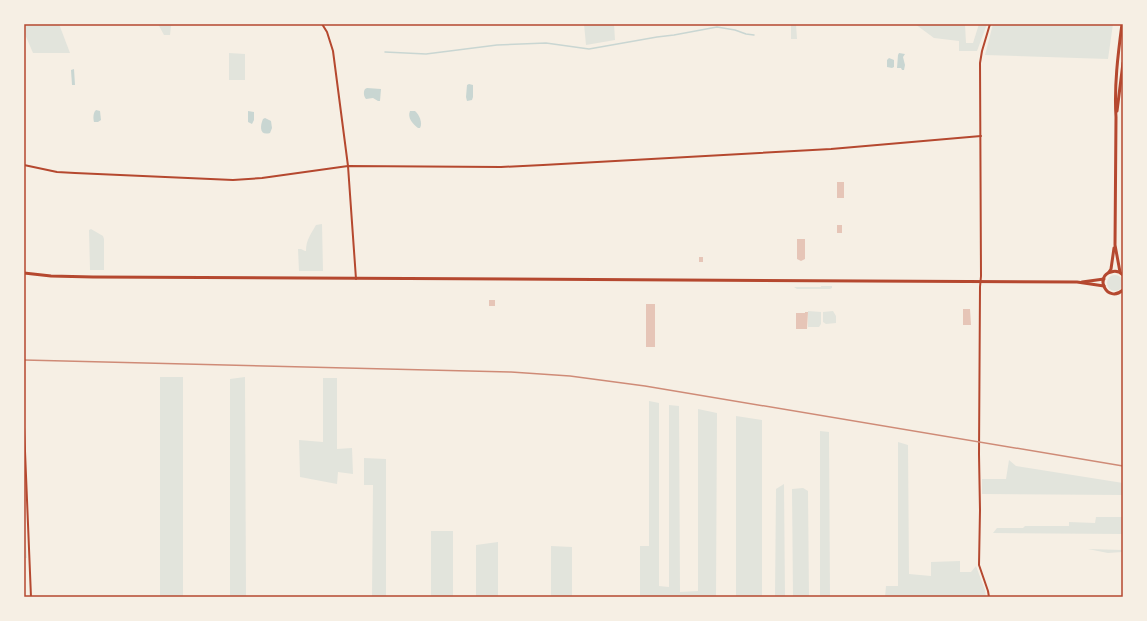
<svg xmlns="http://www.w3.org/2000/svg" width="1147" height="621" font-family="'Public Sans',sans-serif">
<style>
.green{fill:#e2e4dc}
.water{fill:#c9d6d2}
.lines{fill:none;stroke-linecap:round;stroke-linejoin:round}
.stream{stroke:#c9d6d2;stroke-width:1.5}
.building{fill:#e6c5b7}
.minor{stroke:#b5482f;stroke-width:2}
.secondary{stroke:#b5482f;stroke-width:3}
.rail{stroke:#cf8b77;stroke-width:1.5}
.neatline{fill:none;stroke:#b5482f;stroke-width:1.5}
</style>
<rect width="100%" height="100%" fill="#f6efe4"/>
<!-- green -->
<g class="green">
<polygon points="24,24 59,24 70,53 33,53 24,32"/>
<polygon points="158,24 178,24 171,26 170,35 164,35"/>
<polygon points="584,24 614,24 615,40 586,45"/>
<polygon points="791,24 796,24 797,39 791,39"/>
<polygon points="915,24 965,24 966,43 973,43 979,24 987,24 977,51 959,51 959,41 934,38"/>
<polygon points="993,24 1113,24 1108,59 985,55"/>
<polygon points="229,53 245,54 245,80 229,80"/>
<path d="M322 224 323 271H299L298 249H301L305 251H306C306 240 311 234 316 225Z"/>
<polygon points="91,229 103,236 104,239 104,270 90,270 89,230"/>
<circle cx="1115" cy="283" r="8"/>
<polygon points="821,286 832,286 832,288 830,289 797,289 794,287 821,287"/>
<polygon points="808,311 821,312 821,324 819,327 808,327"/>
<polygon points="833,311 836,316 836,323 826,324 823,322 823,312"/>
<rect x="160" y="377" width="23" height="220"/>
<polygon points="245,377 246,597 230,597 230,379"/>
<polygon points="323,378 337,378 337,449 352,448 353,474 338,472 337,484 300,477 299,440 323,442"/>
<polygon points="649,401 659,403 659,586 669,587 669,405 679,406 680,592 698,591 698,409 717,413 716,597 640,597 640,546 649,546"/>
<polygon points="736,416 762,420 762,597 736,597"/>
<polygon points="820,431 829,432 830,597 820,597"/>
<polygon points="898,442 908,445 909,574 931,576 931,562 960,561 960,572 971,572 976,566 985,590 986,597 885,597 886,586 898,586"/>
<polygon points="364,458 386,459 386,597 372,597 373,485 364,485"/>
<polygon points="1009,460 1016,466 1123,483 1123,495 982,494 982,479 1006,479"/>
<polygon points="784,484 785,597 775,597 776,489"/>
<polygon points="803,488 808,491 809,597 793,597 792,489"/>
<polygon points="1096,517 1123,517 1123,534 993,533 997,528 1023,528 1025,526 1069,526 1069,522 1095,523"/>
<polygon points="24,518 27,558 24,558"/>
<rect x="431" y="531" width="22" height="66"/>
<polygon points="498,542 498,597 476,597 476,545"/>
<polygon points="551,546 572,547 572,597 551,597"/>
<polygon points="1088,549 1123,550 1123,580 1122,580 1122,552 1108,553"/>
</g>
<!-- water -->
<g class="water">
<polygon points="899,53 905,54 903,57 905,65 904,70 902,70 901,68 897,68 898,55"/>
<polygon points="889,58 894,60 894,67 892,68 887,67 887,60"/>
<polygon points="74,69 75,85 72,85 71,70"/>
<polygon points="469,84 473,85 473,97 472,100 467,101 466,97 467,85"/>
<path d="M367 88 381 89 380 101H378L373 98 366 99C364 97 363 92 365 89Z"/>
<path d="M96 110 100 111 101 120 98 122H94C93 118 93 113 96 110Z"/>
<polygon points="248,111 254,112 254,120 252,124 248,122"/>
<path d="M410 111H415C419 114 423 123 420 128H418C413 124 407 118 410 111Z"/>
<path d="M265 118 271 121 272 128 270 133C259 136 260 126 263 119Z"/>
</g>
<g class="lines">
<!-- stream -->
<polyline class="stream" points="385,52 426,54 497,45 546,43 589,49 657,37 674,35 717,27 735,30 746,34 754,35"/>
</g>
<!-- building -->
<g class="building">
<rect x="837" y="182" width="7" height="16"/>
<rect x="837" y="225" width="5" height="8"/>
<polygon points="797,239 805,239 805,259 801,261 797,259"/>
<rect x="699" y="257" width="4" height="5"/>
<rect x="489" y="300" width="6" height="6"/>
<rect x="646" y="304" width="9" height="43"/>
<polygon points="963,309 970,309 971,325 963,325"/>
<polygon points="805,312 808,312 807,329 796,329 796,313 805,313"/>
</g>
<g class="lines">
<!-- minor -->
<g class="minor">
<polyline points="322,24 327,32 333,51 348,166 356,279"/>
<polyline points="24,165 57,172 75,173 233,180 262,178 348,166 501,167 543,165 831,149 981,136"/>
<polyline points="24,427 31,597"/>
<polyline points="989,597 988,591 979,565 980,510 979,454 980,287 981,276 980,63 982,51 990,24"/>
</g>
<!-- secondary -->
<g class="secondary">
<polyline points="1117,111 1123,63"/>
<polyline points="1109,272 1111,269 1114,248"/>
<path d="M1120 272 1115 245 1116 117C1114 86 1118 54 1122 24"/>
<polyline points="24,273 51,276 93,277 1077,282 1104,286"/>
<path d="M1123 275C1120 272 1116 270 1111 272 1094 276 1107 304 1123 290"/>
<polyline points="1082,282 1104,279"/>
</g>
<!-- rail -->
<polyline class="rail" points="24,360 511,372 570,376 645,386 1123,466"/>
</g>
<!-- border -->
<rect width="1147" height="621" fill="none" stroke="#f6efe4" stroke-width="50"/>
<rect x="25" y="25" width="1097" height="571" class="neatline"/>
</svg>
